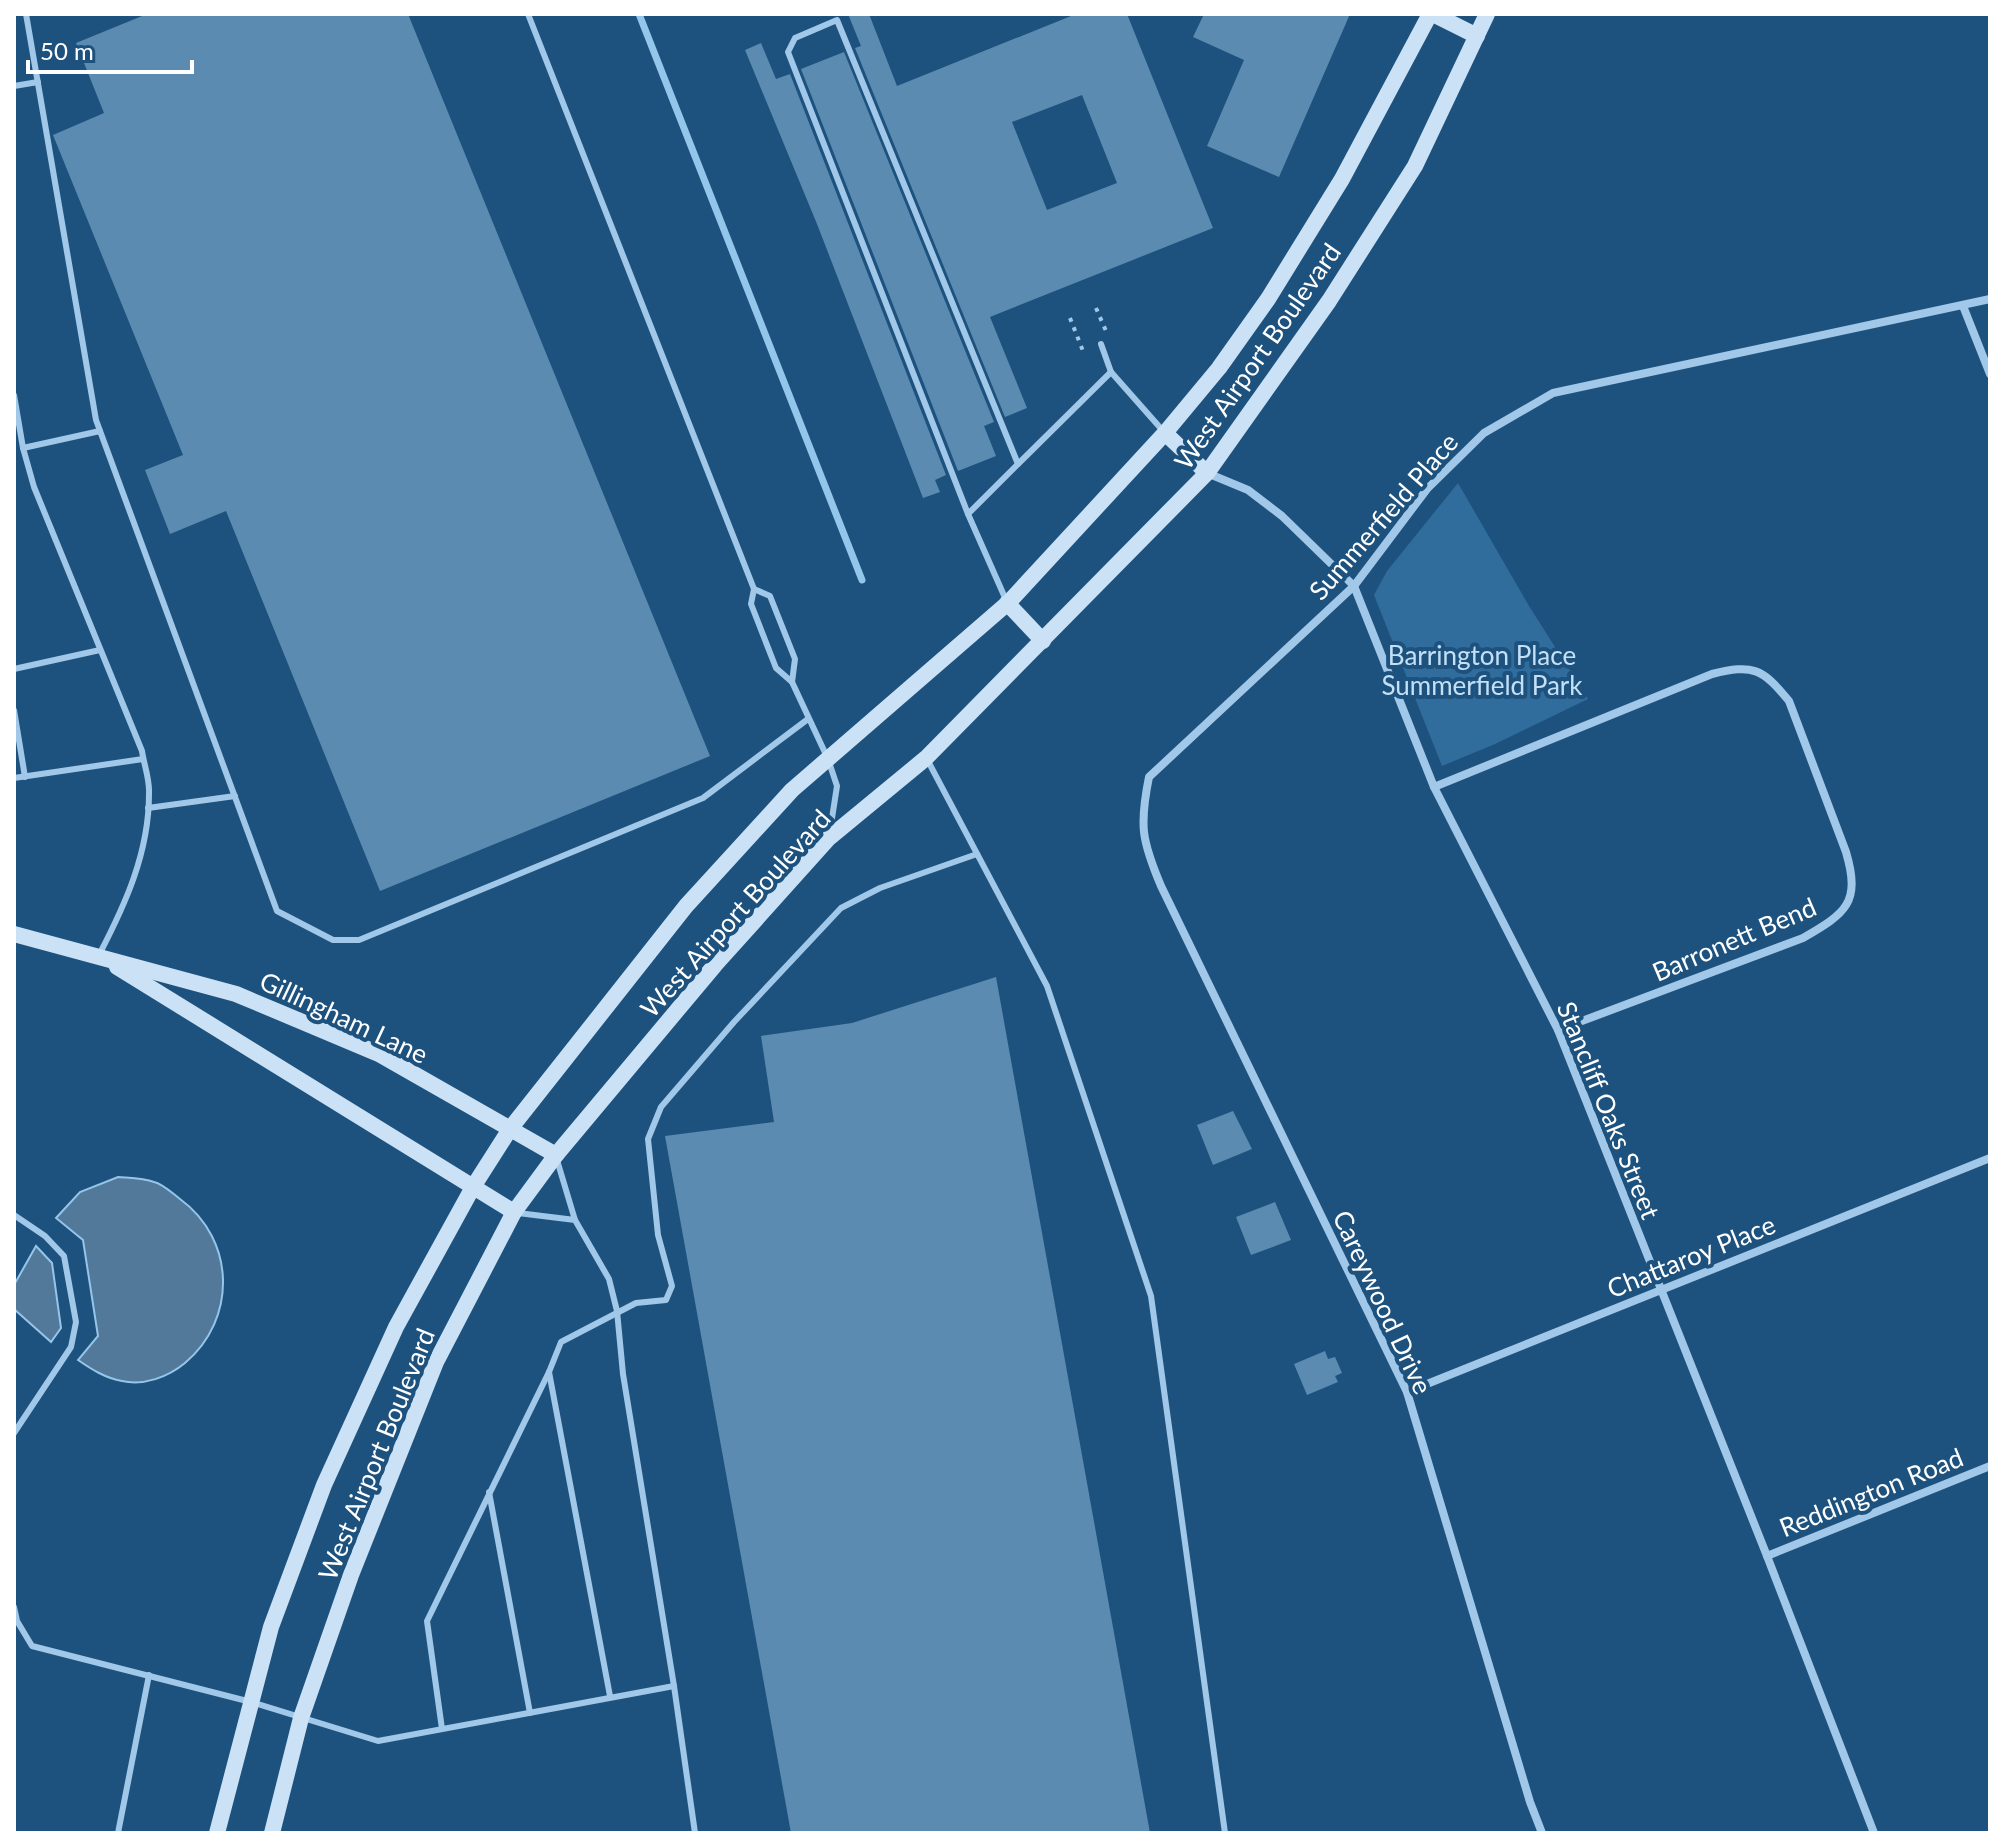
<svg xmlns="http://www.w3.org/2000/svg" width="2004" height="1847" font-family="Lato,sans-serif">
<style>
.green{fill:#306c9c}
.water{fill:#53799a;stroke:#94c5ea;stroke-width:2}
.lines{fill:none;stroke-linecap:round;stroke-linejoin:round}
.stream{stroke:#94c5ea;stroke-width:7}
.building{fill:#5b8bb1;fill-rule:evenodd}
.path{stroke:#a1c8e8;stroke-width:4;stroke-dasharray:4 6;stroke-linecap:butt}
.lane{stroke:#a1c8e8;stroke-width:6}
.street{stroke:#a1c8e8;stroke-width:8}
.secondary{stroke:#cbe2f6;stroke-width:16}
.labels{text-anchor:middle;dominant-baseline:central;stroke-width:8;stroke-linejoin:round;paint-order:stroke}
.street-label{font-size:26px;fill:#fff;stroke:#1e527e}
.park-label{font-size:26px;fill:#c4e0f6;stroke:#1e527e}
</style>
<rect width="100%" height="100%" fill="#1e527e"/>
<!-- green -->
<polygon class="green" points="1458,483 1529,606 1588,699 1495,744 1442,766 1374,595 1387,571"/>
<!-- water -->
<g class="water">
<path d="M118 1177C129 1178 143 1178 154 1182 163 1184 172 1193 180 1199 236 1240 237 1319 185 1363 168 1377 144 1386 122 1381 105 1378 91 1369 78 1360L98 1336 83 1240 56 1218 80 1192Z"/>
<polygon points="36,1246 52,1263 61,1328 51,1342 14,1309 14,1285"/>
</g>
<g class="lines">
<!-- stream -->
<polyline class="stream" points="639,14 862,580"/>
</g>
<!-- building -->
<g class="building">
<polygon points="147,14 408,14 710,756 380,891 226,511 170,534 145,470 183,455 53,135 104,113 76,43"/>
<path d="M848 14H869L897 86 1076 14H1127L1213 228 990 317 1027 408 1005 417 855 48 861 46ZM1082 95 1117 183 1047 210 1012 122Z"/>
<polygon points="1204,14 1350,14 1279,177 1207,146 1244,60 1193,37"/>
<polygon points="761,43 776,79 790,74 946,475 935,480 940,492 923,498 817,224 745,50"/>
<polygon points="844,52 994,422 984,426 996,456 958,471 801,69"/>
<polygon points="996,977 1150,1833 791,1833 665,1136 774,1122 761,1036 852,1023"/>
<polygon points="1233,1111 1252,1149 1213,1165 1197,1125"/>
<polygon points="1275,1202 1291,1240 1251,1255 1236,1217"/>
<polygon points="1325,1351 1328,1359 1335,1357 1342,1373 1335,1376 1338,1382 1307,1395 1294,1364"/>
</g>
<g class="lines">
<!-- path -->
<g class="path">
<polyline points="1096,308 1106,331"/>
<polyline points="1070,318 1083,351"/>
</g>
<!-- lane -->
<g class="lane">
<polyline points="26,14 96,420 277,911 333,940 359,940 703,798 808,719"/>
<polyline points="528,14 754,589 770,596 795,659 792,682"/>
<polyline points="14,86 38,82"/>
<polyline points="1101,344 1111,372"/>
<path d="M14 395 23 448 34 487 142 751C144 765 150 780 149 794 149 853 125 905 99 955"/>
<polyline points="23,448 100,431"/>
<polyline points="968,514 1018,464"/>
<polyline points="754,589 751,604 776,668 792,682 828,759 837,786 830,831"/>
<polyline points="1006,600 968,514 788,52 795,38 837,20 1018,464 1111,372 1164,432"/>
<polyline points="14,669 100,650"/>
<polyline points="14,710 25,777"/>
<polyline points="928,761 1047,986 1151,1296 1225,1833"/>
<polyline points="14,778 143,759"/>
<polyline points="148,808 235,796"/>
<polyline points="518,1213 575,1220 557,1160"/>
<polyline points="14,1215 45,1236 64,1256 76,1322 71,1347 14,1433"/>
<polyline points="575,1220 609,1279 617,1311 623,1374 674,1686 695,1833"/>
<polyline points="549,1372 610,1696"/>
<polyline points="489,1492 530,1713"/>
<polyline points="14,1607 17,1621 32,1646 251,1702 378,1741 674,1686"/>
<polyline points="442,1729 427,1621 549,1372 561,1342 636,1303 666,1300 672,1286 658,1235 648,1139 661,1107 734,1022 841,908 880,888 977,854"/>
<polyline points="118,1833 149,1675"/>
</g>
<!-- street -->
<g class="street">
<polyline points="1963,306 1990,374"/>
<polyline points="1207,473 1248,490 1282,516 1354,586 1434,787 1558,1030 1767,1556 1874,1833"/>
<path d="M1434 787 1712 674C1753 664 1762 668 1789 701L1846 852C1861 903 1846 913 1803 938L1558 1030"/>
<polyline points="1407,1392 1990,1158"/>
<polyline points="1767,1556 1990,1466"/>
<path d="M1542 1833 1530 1802 1407 1392 1161 886C1142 841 1139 826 1149 777L1354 586 1427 489 1484 433 1553 393 1990 299"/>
</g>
<!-- secondary -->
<g class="secondary">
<polyline points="1433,14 1477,36"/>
<polyline points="1165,433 1207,473"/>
<polyline points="1007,603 1043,641"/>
<polyline points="14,934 236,994 379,1054 556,1155"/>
<polyline points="117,967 514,1212"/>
<polyline points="217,1833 271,1627 324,1485 396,1327 473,1187 510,1129 686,906 792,790 1009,602 1165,433 1219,368 1268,299 1342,179 1430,14"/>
<polyline points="272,1833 301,1718 351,1575 436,1362 514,1212 556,1155 715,965 829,838 926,758 1207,473 1329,301 1415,166 1487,14"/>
</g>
</g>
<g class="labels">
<!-- street labels -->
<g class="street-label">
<text transform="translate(1257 356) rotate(-55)">West Airport Boulevard</text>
<text transform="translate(1383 516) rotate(-49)">Summerfield Place</text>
<text transform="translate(735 913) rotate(-48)">West Airport Boulevard</text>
<text transform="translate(1734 939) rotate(-23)">Barronett Bend</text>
<text transform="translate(344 1017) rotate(25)">Gillingham Lane</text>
<text transform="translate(1609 1110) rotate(68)">Stancliff Oaks Street</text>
<text transform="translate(1691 1256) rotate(-22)">Chattaroy Place</text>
<text transform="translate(1383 1302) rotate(65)">Careywood Drive</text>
<text transform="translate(376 1454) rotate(-68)">West Airport Boulevard</text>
<text transform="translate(1871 1492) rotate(-22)">Reddington Road</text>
</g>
<!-- park labels -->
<g class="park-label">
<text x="1482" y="655">Barrington Place<tspan x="1482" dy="30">Summerfield Park</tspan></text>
</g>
</g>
<!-- border -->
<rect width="2004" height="1847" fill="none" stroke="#ffffff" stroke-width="32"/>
<!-- scale -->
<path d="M28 60v12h164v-12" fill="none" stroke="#ffffff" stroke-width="4"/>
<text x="40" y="60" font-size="24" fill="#ffffff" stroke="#1e527e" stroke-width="6" paint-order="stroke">50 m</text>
</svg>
